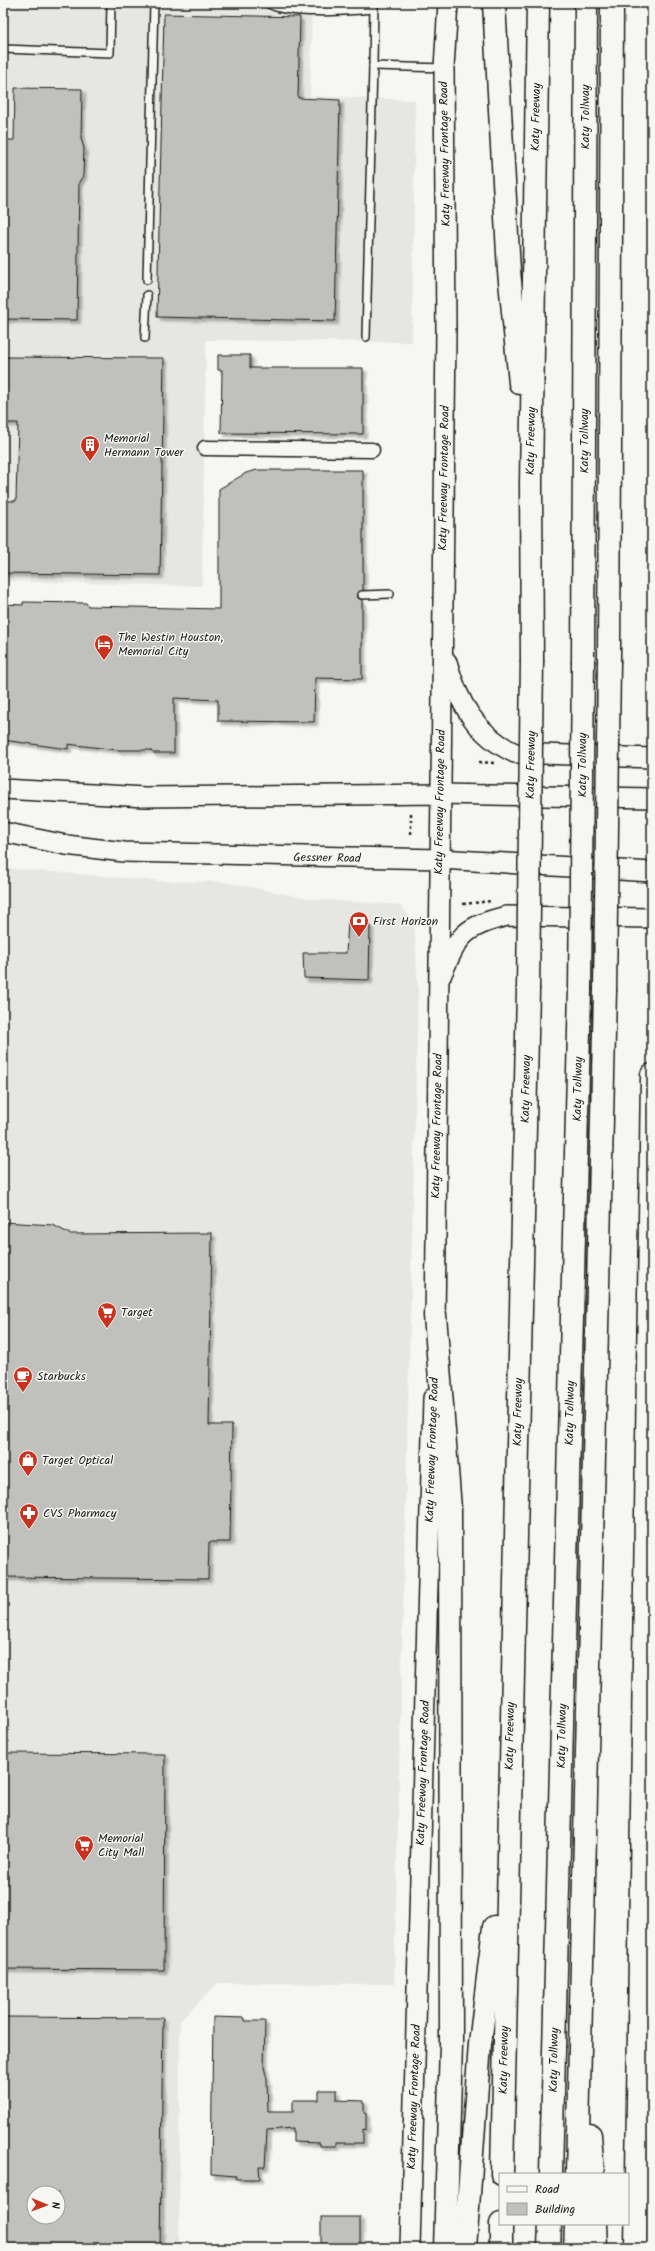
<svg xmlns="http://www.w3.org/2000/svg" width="655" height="2251" font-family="Kalam,sans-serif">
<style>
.built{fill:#e6e6e2;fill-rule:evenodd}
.building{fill:#c0c0bd;stroke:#1c1c1c;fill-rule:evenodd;filter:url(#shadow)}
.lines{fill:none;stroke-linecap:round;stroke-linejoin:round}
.lane-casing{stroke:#1c1c1c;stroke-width:10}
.street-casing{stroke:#1c1c1c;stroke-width:17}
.secondary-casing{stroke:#1c1c1c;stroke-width:22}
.highway-casing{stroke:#1c1c1c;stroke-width:25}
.path{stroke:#1c1c1c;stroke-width:2.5;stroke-dasharray:3 3;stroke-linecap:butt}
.lane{stroke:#f6f6f2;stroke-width:7}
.street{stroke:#f6f6f2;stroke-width:14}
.secondary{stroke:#f6f6f2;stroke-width:19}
.highway{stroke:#f6f6f2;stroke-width:22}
.highway-bridge-casing{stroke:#1c1c1c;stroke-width:25;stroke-linecap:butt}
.highway-bridge{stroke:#f6f6f2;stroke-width:22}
.labels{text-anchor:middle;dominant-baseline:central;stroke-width:3;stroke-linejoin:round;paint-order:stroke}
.street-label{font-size:12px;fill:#1c1c1c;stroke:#f6f6f2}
.poi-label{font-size:12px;fill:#1c1c1c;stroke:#f6f6f2;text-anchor:start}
</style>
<defs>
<filter id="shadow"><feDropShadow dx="3.5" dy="3.5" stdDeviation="1" flood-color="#0004"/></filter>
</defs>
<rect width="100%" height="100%" fill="#f6f6f2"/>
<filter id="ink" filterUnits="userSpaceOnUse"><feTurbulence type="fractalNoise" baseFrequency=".025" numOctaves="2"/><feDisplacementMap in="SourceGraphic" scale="8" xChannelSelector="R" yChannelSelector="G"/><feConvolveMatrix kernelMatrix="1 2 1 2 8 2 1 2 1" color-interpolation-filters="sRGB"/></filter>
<g filter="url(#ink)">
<!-- built -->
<g class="built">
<polygon points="3,3 312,3 310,96 415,100 412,342 206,340 202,586 3,581"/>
<path d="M3 868 161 881 225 882 311 899 399 905 414 921 418 989 394 1984 218 1983 180 2021 179 2248H3ZM34 2193H58V2217H34Z"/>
</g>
<!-- building -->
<g class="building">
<polygon points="164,14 300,17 298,98 340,100 335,321 157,317"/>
<polygon points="15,88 82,89 81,139 84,148 83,176 79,182 77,320 3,319 3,140 14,140"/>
<polygon points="218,355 250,355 250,368 363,368 363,434 221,433 222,370 218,370"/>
<polygon points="3,357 164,358 160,575 3,573 3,501 16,501 18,423 3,423"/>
<polygon points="257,470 363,470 363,590 357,595 358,598 362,600 362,679 315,678 314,722 218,721 218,700 174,698 174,753 153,753 150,750 117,750 68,744 68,749 3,740 3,604 23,605 23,602 86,603 88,606 219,609 219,489 246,473"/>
<polygon points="348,922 370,924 369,980 304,978 303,953 346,953"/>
<polygon points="3,1222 53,1225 70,1234 212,1233 209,1425 232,1425 230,1542 209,1542 208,1579 3,1577"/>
<polygon points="3,1753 165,1754 164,1970 3,1969"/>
<path d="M3 2017 163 2018 160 2248H3ZM34 2193H58V2217H34Z"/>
<polygon points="213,2017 245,2018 245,2021 265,2021 264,2067 267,2080 268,2111 293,2111 293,2100 319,2100 319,2090 337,2090 337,2100 364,2101 364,2113 366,2113 366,2130 363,2129 363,2143 336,2143 336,2146 319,2146 319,2143 293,2142 293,2128 267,2130 265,2167 259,2167 260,2179 236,2179 236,2176 211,2174"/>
<rect x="321" y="2217" width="39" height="31"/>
</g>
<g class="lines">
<defs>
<g id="lane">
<path d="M267 3C287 16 349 11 374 9"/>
<polyline points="374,3 373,66 444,68"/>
<polyline points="3,49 110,53 111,3"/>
<polyline points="147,280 154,3"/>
<polyline points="366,337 373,66"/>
<polyline points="145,338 147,295"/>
<polyline points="362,595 390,594"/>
</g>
<polyline id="street" points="205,448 372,450"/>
<g id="secondary">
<path d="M447 662C458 702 476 735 515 753L652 758"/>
<polyline points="3,789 145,797 440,794 652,798"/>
<polyline points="3,832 66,845 124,852 440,859 652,872"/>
<path d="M441 976C459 936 462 927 507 916L652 918"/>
<polyline points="435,1329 446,331 444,68 448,3"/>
<polyline points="410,2248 433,1398"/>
</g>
<g id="highway">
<polyline points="494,3 509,271 520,383"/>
<polyline points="532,660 531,484 538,3"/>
<polyline points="583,661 586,3"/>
<polyline points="609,661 612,3"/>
<polyline points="435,1315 450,1509 451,2044 445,2248"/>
<polyline points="590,2135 593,2174"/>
<polyline points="502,2174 528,990"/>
<polyline points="551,2174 580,990"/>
<polyline points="577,2174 605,991"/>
<polyline points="595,2224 596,2248"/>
<polyline points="465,2248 480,2044 494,1927"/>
<polyline points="501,2248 501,2224"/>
<polyline points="549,2248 550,2224"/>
<polyline points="575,2248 576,2224"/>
<polyline points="636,2248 652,1075"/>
</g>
</defs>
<!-- lane casing -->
<use href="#lane" class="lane-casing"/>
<!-- street casing -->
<use href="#street" class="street-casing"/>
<!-- secondary casing -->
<use href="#secondary" class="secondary-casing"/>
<!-- highway casing -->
<use href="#highway" class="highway-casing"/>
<!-- path -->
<g class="path">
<polyline points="479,762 494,763"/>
<polyline points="411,813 411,837"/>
<polyline points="463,904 492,901"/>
</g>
<!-- lane -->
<use href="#lane" class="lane"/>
<!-- street -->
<use href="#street" class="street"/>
<!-- secondary -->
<use href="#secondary" class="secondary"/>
<!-- highway -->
<use href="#highway" class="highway"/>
<defs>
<g id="highway-bridge">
<polyline points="528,990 532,660"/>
<polyline points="580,990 583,661"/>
<polyline points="605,991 609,661"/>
</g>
</defs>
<!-- highway-bridge casing -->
<use href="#highway-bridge" class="highway-bridge-casing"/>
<!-- highway-bridge -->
<use href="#highway-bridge" class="highway-bridge"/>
</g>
</g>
<!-- icons -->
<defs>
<symbol id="building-pin" viewBox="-11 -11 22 30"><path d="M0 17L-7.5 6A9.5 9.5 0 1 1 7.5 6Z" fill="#c8321e" stroke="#f6f6f2"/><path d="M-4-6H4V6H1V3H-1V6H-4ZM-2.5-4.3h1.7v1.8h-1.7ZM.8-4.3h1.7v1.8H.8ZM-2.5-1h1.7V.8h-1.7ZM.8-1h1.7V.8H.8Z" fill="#fff"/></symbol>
<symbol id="hotel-pin" viewBox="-11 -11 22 30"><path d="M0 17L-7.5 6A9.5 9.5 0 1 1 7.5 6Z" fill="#c8321e" stroke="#f6f6f2"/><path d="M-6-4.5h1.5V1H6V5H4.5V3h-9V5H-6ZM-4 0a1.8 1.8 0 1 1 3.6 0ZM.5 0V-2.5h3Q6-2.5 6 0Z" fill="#fff"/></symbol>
<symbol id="bank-pin" viewBox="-11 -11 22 30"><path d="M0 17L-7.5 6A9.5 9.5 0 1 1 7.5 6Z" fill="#c8321e" stroke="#f6f6f2"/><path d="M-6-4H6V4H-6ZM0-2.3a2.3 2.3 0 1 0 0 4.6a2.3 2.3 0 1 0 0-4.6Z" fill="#fff"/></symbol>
<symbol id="supermarket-pin" viewBox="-11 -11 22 30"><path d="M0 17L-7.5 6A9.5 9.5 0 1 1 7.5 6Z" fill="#c8321e" stroke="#f6f6f2"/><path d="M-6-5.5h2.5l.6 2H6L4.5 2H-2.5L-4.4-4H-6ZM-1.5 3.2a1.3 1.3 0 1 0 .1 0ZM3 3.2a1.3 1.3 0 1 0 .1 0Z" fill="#fff"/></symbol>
<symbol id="cafe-pin" viewBox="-11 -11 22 30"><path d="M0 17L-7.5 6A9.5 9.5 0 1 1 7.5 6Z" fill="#c8321e" stroke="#f6f6f2"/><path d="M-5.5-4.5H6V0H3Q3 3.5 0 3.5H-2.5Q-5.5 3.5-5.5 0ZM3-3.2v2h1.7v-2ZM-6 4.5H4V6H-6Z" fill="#fff"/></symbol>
<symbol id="shop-pin" viewBox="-11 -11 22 30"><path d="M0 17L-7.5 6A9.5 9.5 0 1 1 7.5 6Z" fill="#c8321e" stroke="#f6f6f2"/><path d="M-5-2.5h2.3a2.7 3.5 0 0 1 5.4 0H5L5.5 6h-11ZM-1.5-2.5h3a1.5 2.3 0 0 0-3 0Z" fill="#fff"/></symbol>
<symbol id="pharmacy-pin" viewBox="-11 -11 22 30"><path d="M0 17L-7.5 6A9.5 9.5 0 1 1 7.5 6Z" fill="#c8321e" stroke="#f6f6f2"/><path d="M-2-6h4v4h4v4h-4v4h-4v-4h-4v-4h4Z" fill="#fff"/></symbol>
</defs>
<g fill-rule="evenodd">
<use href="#building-pin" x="79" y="434" width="22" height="30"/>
<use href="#hotel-pin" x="93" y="633" width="22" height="30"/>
<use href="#bank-pin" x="348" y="910" width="22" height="30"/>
<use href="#supermarket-pin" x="96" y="1301" width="22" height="30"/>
<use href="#cafe-pin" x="12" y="1365" width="22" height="30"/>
<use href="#shop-pin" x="17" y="1449" width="22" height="30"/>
<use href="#pharmacy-pin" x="18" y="1502" width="22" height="30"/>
<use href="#supermarket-pin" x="73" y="1834" width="22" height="30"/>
</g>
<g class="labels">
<!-- street labels -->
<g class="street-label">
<text transform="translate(536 117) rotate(-89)">Katy Freeway</text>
<text transform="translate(585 117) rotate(-90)">Katy Tollway</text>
<text transform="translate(445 154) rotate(-91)">Katy Freeway Frontage Road</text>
<text transform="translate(531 441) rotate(-89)">Katy Freeway</text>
<text transform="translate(584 441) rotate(-90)">Katy Tollway</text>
<text transform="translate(444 478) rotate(-89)">Katy Freeway Frontage Road</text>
<text transform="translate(531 765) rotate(-89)">Katy Freeway</text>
<text transform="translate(582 765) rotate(-90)">Katy Tollway</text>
<text transform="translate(440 802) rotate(-89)">Katy Freeway Frontage Road</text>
<text transform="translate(327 858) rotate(1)">Gessner Road</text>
<text transform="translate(526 1089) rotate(-89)">Katy Freeway</text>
<text transform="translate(578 1089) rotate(-89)">Katy Tollway</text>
<text transform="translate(437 1126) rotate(-89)">Katy Freeway Frontage Road</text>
<text transform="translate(518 1412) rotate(-89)">Katy Freeway</text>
<text transform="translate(570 1413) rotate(-89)">Katy Tollway</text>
<text transform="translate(432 1450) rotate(-88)">Katy Freeway Frontage Road</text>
<text transform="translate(510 1736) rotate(-89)">Katy Freeway</text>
<text transform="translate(562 1736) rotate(-89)">Katy Tollway</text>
<text transform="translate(423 1773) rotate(-88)">Katy Freeway Frontage Road</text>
<text transform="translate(504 2060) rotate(-89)">Katy Freeway</text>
<text transform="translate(554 2060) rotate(-89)">Katy Tollway</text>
<text transform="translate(414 2097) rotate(-88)">Katy Freeway Frontage Road</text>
</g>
<!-- poi labels -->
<g class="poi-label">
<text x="104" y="438">Memorial<tspan x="104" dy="14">Hermann Tower</tspan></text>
<text x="118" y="637">The Westin Houston,<tspan x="118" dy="14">Memorial City</tspan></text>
<text x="373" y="921">First Horizon</text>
<text x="121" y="1312">Target</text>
<text x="37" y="1376">Starbucks</text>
<text x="42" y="1460">Target Optical</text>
<text x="43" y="1513">CVS Pharmacy</text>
<text x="98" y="1838">Memorial<tspan x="98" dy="14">City Mall</tspan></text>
</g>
</g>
<!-- margin -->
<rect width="655" height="2251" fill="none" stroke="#f6f6f2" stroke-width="16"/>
<rect x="8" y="8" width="639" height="2235" fill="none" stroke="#1c1c1c" stroke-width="1.5" filter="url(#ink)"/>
<!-- legend -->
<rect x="499" y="2173" width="130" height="52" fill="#f6f6f2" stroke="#9f9f9c"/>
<rect x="507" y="2186" width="20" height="6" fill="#f6f6f2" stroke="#9f9f9c"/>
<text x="535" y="2193" font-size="12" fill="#1c1c1c">Road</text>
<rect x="507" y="2203" width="20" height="12" fill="#c0c0bd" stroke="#9f9f9c"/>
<text x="535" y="2213" font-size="12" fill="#1c1c1c">Building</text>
<!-- north arrow -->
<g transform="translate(46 2205) rotate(91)"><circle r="19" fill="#f6f6f2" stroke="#9f9f9c"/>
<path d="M0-3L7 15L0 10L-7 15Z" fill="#c8321e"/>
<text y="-6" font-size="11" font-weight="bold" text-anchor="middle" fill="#1c1c1c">N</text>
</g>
</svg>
